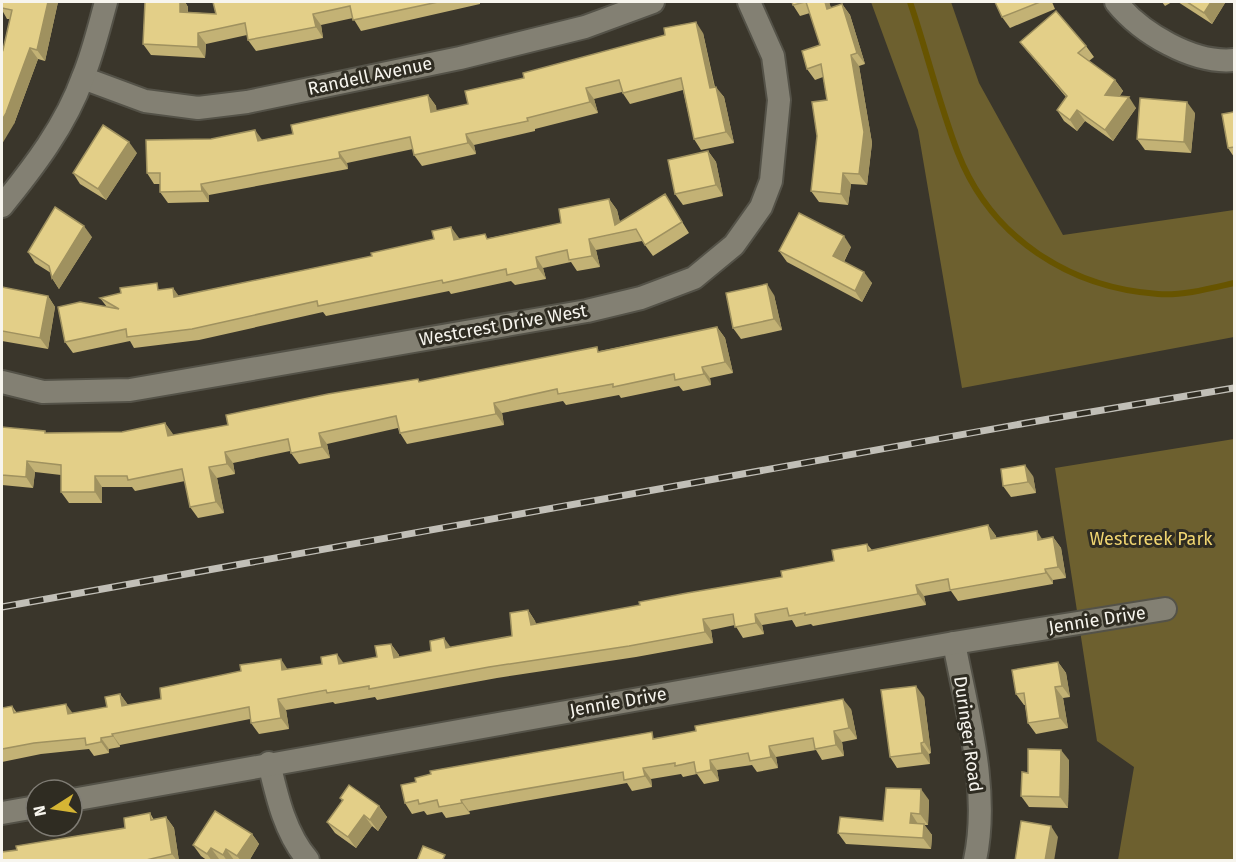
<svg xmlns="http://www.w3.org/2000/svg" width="1236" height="862" font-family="'Fira Sans',sans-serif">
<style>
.green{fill:#6d602f}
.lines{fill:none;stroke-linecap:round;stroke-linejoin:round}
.stream{stroke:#675400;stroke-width:6}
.street-casing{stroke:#545248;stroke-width:26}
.street{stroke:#838073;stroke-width:22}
.rail-casing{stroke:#c1bfb7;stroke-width:7}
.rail{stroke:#2f2c22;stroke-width:4.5;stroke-dasharray:14;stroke-linecap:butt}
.wall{fill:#c3b275}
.shaded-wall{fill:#9f915f}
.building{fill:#e3cf88;stroke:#9f915f;stroke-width:1.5}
.labels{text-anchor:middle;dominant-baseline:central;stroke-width:6;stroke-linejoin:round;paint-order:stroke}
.street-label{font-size:18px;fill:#f7f5ee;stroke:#2f2c22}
.park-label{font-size:18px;fill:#f0d571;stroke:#2f2c22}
</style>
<rect width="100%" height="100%" fill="#3a362b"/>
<!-- green -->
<g class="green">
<polygon points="871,2 951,2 979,83 1063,235 1234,210 1234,337 962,388 918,130"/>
<polygon points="1234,439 1234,860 1118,860 1134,767 1097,741 1055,468"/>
</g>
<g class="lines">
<!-- stream -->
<path class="stream" d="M910 2C927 52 939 104 958 153 991 238 1070 288 1158 294 1182 296 1212 288 1234 283"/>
<defs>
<g id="street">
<path d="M1116 2C1141 33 1193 64 1234 60"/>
<polyline points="83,78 145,101 198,108 247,102 460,58 585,27 653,2"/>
<path d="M2 206C33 168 66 125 83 77 93 53 99 27 106 2"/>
<polyline points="2,382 43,392 130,390 587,311 641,298 694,278 734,245 761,207 771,181 779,100 773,56 749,2"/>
<path d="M954 643C967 712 990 790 975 860"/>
<path d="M269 763C277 797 285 833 308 860"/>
<polyline points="72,800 954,643 1165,609"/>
<polyline points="2,813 36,807"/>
</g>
</defs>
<!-- street casing -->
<use href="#street" class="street-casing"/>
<!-- street -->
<use href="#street" class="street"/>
<defs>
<polyline id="rail" points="2,607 1049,419 1234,388"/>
</defs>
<!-- rail casing -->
<use href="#rail" class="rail-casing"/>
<!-- rail -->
<use href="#rail" class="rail"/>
</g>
<!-- wall -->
<g class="wall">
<polygon points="2,2 58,2 45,61 38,59 14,124 3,50 10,19 7,19 2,10"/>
<polygon points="145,2 185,2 188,7 188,12 216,14 213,2 480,2 480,4 361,31 353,18 321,25 323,38 256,51 248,40 247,35 206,44 205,58 151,55 143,44"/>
<polygon points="792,2 829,2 831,8 842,4 850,15 865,64 859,66 872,143 867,185 851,184 848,205 819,202 811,191 827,100 823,77 815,80 807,69 820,45 810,13 800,16 793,5"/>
<polygon points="995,2 1052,2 1055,9 1010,28 1002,17"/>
<polygon points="1162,2 1172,2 1165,6"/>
<polygon points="1178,2 1224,2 1225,3 1212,24"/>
<polygon points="703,33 715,87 724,97 734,143 701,150 694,139 683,90 630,104 622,92 594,99 598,113 535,129 535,131 474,145 476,154 422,166 414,155 413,149 347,163 348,169 209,195 209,202 168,203 160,192 160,184 154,184 147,173 262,140 293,134 428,95 436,106 436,111 468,104 524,78"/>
<polygon points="1020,42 1086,46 1094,57 1089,61 1115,80 1123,91 1119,97 1136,108 1113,141 1085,121 1077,131 1064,121 1057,110 1066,97 1028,52"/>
<polygon points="1234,112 1234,157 1228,148"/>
<polygon points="1195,113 1191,153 1145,150 1137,139"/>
<polygon points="708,151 716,162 723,196 683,205 675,194"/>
<polygon points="137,153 106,200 80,184 73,173"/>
<polygon points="665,194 689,233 653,256 642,241 596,250 600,267 577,271 571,262 543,268 546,279 515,285 511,281 451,294 449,291 326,316 323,312 199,340 134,348 130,341 73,353 65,342 107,307 100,298 173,288 178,296 459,238 459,239 489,238 561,223 609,199 617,210 620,222"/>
<polygon points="92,237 59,289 52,278 51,273 35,263 28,252"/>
<polygon points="851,247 844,262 872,283 862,302 787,262 779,251"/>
<polygon points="2,287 48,296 55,307 48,349 2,341"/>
<polygon points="774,295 782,330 741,339 733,328"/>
<polygon points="717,327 725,338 733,373 710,378 711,385 683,391 679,386 621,398 619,395 566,405 563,401 502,413 504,425 407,444 400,433 398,428 327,444 330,458 299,464 291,453 290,451 233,463 235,474 217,478 224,513 198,518 190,507 185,481 135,491 132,487 102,487 102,503 69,503 61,492 61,475 35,472 33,488 2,485 2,427 45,431 46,433 122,432 165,423 173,435 228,425 420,382 600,351"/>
<polygon points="1033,476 1036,493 1011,497 1003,486"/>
<polygon points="988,525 996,536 996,538 1042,539 1053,537 1061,548 1066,578 1053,580 1053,584 958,601 951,591 924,596 926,605 813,626 811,624 796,627 792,620 762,625 764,634 743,638 735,625 711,630 713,643 636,657 497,678 377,700 375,697 335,704 333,702 286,710 289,729 259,734 251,723 250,719 120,745 120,747 109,749 109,753 94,756 89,749 41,754 2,762 2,708 12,706 17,713 73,713 107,707 120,694 128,705 161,699 288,669 344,663 377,657 391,644 399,655 399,657 512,636 528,610 535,621 536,624 640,605 782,577 834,561 867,544 872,550"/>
<polygon points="1058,662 1066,673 1070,697 1063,698 1068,728 1036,734 1028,723 1025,705 1024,705 1016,694"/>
<polygon points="924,697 931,753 929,754 930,764 897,768 890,757"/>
<polygon points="851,709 857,739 842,742 844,756 822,760 816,750 776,757 778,768 757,772 752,765 717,770 719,781 704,784 697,774 683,777 681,774 651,779 652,787 632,791 627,783 469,811 470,814 446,818 442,812 427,815 424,811 412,814 405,803 656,738"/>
<polygon points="1069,760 1068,808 1029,807 1021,796 1028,773"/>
<polygon points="340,798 379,806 387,817 378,831 372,826 356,848 335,833 327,822 342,801"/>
<polygon points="929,800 928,825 924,825 932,835 931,849 846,844 838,833 883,821"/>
<polygon points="150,813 154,820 166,817 174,828 179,861 2,861 17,850 125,828"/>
<polygon points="252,834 259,844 249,861 222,861 219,859 218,861 208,861 201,856 193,845"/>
</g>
<!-- shaded-wall -->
<g class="shaded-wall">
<polygon points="48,2 58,2 45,61 37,50"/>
<polygon points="180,2 185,2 188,7 187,23 180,12"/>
<polygon points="825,2 829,2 835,20 827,9"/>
<polygon points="1211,2 1224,2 1225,3 1212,24 1204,13"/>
<polygon points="842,4 850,15 865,64 857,53"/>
<polygon points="313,14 321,25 323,38 316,27"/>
<polygon points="696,22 703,33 717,99 710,88"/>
<polygon points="198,33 206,44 205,58 198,47"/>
<polygon points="30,48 38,59 14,124 2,144 2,120"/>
<polygon points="851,55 859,66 872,143 867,185 859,174"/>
<polygon points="1115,80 1123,91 1112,106 1105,95"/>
<polygon points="716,87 724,97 734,143 726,132"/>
<polygon points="586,88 594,99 598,113 590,102"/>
<polygon points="428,95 436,106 439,123 431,112"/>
<polygon points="1129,97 1136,108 1113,141 1105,130"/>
<polygon points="1187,102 1195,113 1191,153 1184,142"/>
<polygon points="1077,110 1085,121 1077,131 1070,120"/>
<polygon points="255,130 263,141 258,141"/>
<polygon points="466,134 474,145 476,154 468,143"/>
<polygon points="129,142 137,153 106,200 98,189"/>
<polygon points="708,151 716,162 723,196 716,185"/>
<polygon points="339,152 347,163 348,169 340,158"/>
<polygon points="843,173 851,184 848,205 841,194"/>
<polygon points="201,184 209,195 209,202 202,191"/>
<polygon points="609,199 617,210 622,232 615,225"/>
<polygon points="84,226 92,237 59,289 52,278"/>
<polygon points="451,227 459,238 462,251 454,240"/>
<polygon points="844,236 851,247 841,267 833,256"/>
<polygon points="589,239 596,250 600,267 592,256"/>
<polygon points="536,257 543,268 546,279 538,268"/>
<polygon points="864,272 872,283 862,302 855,291"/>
<polygon points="767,284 774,295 782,330 774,319"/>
<polygon points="173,288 181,299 174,297"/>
<polygon points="48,296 55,307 48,349 40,338"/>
<polygon points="717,327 725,338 733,373 725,362"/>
<polygon points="702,367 710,378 711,385 704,374"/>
<polygon points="494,403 502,413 504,425 496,414"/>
<polygon points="165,423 173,434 176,447 168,436"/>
<polygon points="319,433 327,444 330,458 322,447"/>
<polygon points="225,452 233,463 235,474 227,464"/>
<polygon points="27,461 35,472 33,488 26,477"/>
<polygon points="1025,465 1033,476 1036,493 1028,482"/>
<polygon points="209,467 217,478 224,513 216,502"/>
<polygon points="95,476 102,487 102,503 95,492"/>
<polygon points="988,525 996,536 999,550 991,539"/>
<polygon points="1037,531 1044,542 1038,540"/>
<polygon points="1053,537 1061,548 1066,578 1058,567"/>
<polygon points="1045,569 1053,580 1053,584 1046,573"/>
<polygon points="916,585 924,596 926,605 918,594"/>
<polygon points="528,610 535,621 538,636 531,625"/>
<polygon points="755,614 762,625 764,634 756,623"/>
<polygon points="703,619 711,630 713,643 705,632"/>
<polygon points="444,638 452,649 446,648"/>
<polygon points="391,644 399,655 401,669 394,658"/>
<polygon points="337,654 345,665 339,664"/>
<polygon points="281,659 288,670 282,670"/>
<polygon points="1058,662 1066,673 1070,697 1062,686"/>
<polygon points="916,686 924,697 931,753 924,742"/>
<polygon points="1055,687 1063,698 1068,728 1060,718"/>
<polygon points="120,694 128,705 122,706"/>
<polygon points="278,699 286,710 289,729 281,718"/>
<polygon points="843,699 851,709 857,739 849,728"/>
<polygon points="66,704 74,715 68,714"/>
<polygon points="834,731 842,742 844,756 836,745"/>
<polygon points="112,734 120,745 120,747 113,736"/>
<polygon points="101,738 109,749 109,753 101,742"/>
<polygon points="921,743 929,754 930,764 922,753"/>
<polygon points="769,746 776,757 778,768 771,757"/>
<polygon points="1061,750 1069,760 1068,808 1060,797"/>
<polygon points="710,760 717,770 719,781 711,770"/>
<polygon points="643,768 651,779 652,787 645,776"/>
<polygon points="921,789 929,800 928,825 920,814"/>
<polygon points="461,800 469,811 470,814 462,803"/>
<polygon points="379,806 387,817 378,831 370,820"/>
<polygon points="911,813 918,824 910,823"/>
<polygon points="364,815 372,826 356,848 348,837"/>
<polygon points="166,817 174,828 179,861 177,861 172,854"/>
<polygon points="924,824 932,835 931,849 923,838"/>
<polygon points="1051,826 1058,837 1054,861 1045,861"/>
<polygon points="252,834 259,844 249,861 241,861 237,856"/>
<polygon points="211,848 219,859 218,861 212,861 207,854"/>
<polygon points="226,849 234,860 234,861 227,861 223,855"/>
</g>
<!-- building -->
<g class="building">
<polygon points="2,2 48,2 37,50 30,48 6,113 2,120 2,49 3,50 12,10 2,8"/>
<polygon points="145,2 180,2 180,12 216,14 213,2 438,2 353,20 350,6 313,14 316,27 248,40 245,23 198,33 198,47 143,44"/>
<polygon points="792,2 805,2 793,5"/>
<polygon points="806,2 825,2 827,9 842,4 857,53 851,55 864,132 859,174 843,173 841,194 811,191 817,136 812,102 827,100 821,64 807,69 802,51 820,45"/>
<polygon points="995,2 1040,2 1002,17"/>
<polygon points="1187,2 1211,2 1204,13"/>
<polygon points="1056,11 1086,46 1078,53 1115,80 1105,95 1129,97 1105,130 1077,110 1070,120 1057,110 1067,96 1020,42"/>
<polygon points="696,22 710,88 716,87 726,132 694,139 681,78 623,93 619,80 586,88 590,102 527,118 528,121 466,134 468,143 414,155 410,137 339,152 340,158 201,184 202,191 160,192 160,173 147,173 146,140 211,139 255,130 258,141 293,134 291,125 428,95 431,112 468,104 465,91 524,78 523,73 665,35 664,28"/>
<polygon points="1140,98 1187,102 1184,142 1137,139"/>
<polygon points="1234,112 1234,147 1228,148 1222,114"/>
<polygon points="103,125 129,142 98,189 73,173"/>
<polygon points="708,151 716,185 675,194 668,160"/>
<polygon points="665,194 682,222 645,245 636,229 589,239 592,256 569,260 567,250 536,257 538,268 507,275 506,269 443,283 442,280 318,306 317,301 192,329 127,337 126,329 65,342 58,307 80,302 119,309 100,298 121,293 120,288 157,283 158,290 173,288 174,297 372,256 371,253 434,239 432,231 451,227 454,240 485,234 487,239 561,223 559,209 609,199 615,225"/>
<polygon points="55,207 84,226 52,278 49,266 28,252"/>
<polygon points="799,213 844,236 833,256 864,272 855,291 779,251"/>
<polygon points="767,284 774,319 733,328 726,293"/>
<polygon points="2,287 48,296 40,338 2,331"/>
<polygon points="717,327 725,362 702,367 704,374 675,380 674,374 613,387 613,384 558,394 557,389 494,403 496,414 400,433 396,416 319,433 322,447 291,453 288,439 225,452 227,464 209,467 216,502 190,507 182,469 128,480 127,476 95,476 95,492 61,492 61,465 27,461 26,477 2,475 2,427 45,431 45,433 122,432 165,423 168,436 228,425 226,415 328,394 418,379 419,382 597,347 598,352"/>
<polygon points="1025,465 1028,482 1003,486 1001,469"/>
<polygon points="988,525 991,539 1037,531 1038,540 1053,537 1058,567 1045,569 1046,573 950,590 948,579 916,585 918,594 805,615 805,613 789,616 787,608 755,614 756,623 735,627 733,614 703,619 705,632 629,646 489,667 369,689 369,686 327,693 326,690 278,699 281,718 251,723 249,707 112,734 113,736 101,738 101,742 86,745 85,738 34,743 2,749 2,708 12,706 14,713 66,704 68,714 107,707 105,697 120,694 122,706 161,699 160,688 241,671 240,665 281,659 282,670 322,664 321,657 337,654 339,664 377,657 375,646 391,644 394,658 431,651 430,641 444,638 446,648 512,636 510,613 528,610 531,625 640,605 639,602 687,593 782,577 781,571 834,561 832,550 867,544 868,551"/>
<polygon points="1058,662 1062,686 1055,687 1060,718 1028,723 1024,693 1016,694 1012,670"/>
<polygon points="916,686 924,742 921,743 922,753 890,757 881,690"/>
<polygon points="843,699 849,728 834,731 836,745 815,749 813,738 769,746 771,757 750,761 748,753 710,760 711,770 696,773 694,762 675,766 675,763 643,768 645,776 624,780 623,772 461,800 462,803 439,807 437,800 419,804 418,800 405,803 401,785 416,782 415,778 431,774 430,771 652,732 653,739 696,731 695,726"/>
<polygon points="1028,749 1061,750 1060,797 1021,796 1022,772 1028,773"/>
<polygon points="349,785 379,806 370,820 364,815 348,837 327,822 343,800 340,798"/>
<polygon points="886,788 921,789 920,814 911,813 910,823 924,824 923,838 838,833 840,817 883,821"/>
<polygon points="215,811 252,834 237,856 226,849 223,855 211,848 207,854 193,845"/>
<polygon points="150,813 151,820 166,817 172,854 142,861 2,861 2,852 17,850 16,846 125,828 124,818"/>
<polygon points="1021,821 1051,826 1045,861 1015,861"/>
<polygon points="423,846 445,855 443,859 447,861 417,861"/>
</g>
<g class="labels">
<!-- street labels -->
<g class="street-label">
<text transform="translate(370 76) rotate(-12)">Randell Avenue</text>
<text transform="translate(503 325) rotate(-10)">Westcrest Drive West</text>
<text transform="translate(1097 620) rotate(-9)">Jennie Drive</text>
<text transform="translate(618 702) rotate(-10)">Jennie Drive</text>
<text transform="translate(968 734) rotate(82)">Duringer Road</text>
</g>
<!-- park labels -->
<g class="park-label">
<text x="1151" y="539">Westcreek Park</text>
</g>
</g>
<!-- border -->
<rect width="1236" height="862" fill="none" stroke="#f7f5ee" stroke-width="6"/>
<!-- north arrow -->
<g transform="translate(54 808) rotate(258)"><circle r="28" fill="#2f2c22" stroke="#7f7c74" stroke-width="1.5"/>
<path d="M0-4.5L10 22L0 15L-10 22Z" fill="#d5b534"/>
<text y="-9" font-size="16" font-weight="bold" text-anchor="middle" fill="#f7f5ee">N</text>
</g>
</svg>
